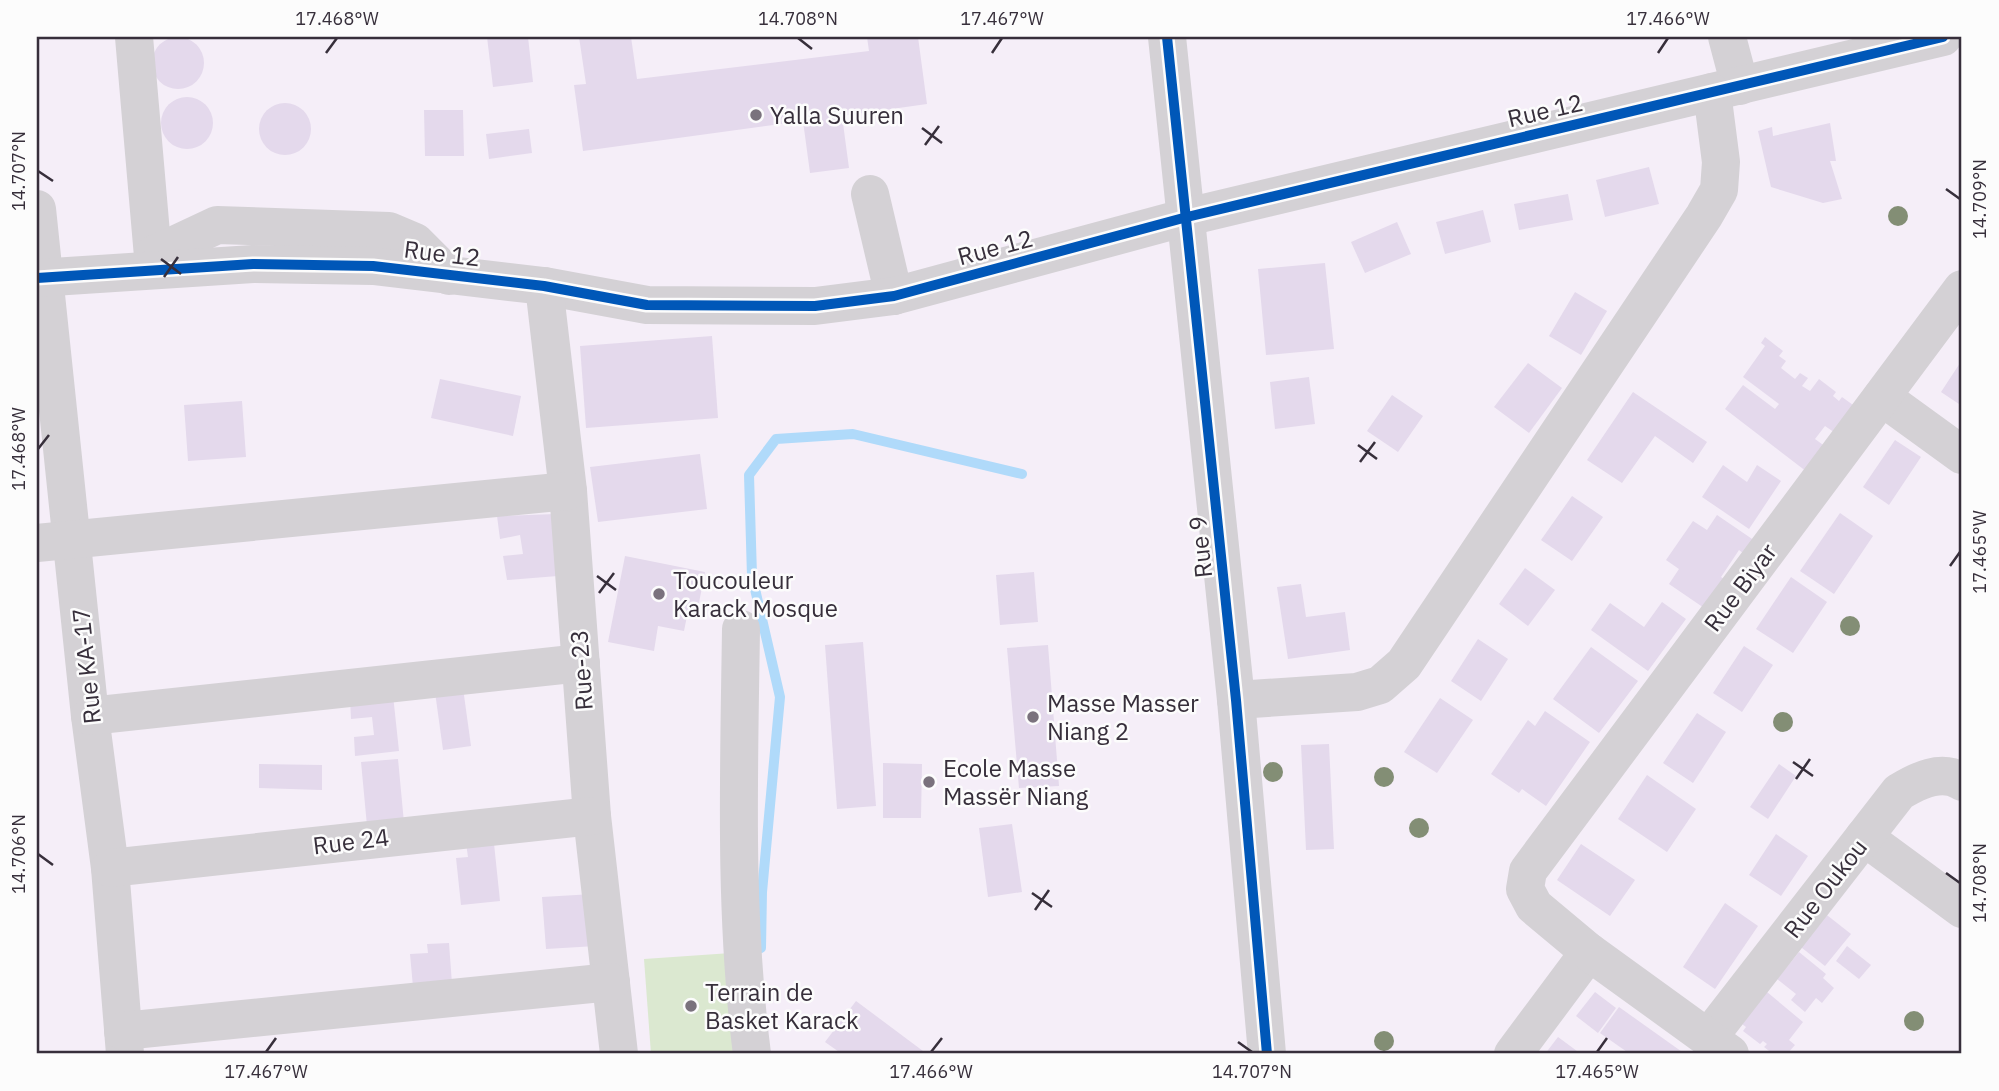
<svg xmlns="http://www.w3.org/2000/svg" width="1999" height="1091" font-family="'IBM Plex Sans',sans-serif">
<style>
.green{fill:#dbe8d0}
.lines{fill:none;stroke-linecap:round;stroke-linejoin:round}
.stream{stroke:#b0dafa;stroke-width:10}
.building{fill:#e4d9ec}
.minor{stroke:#d4d1d5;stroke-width:38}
.cycleway-casing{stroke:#fcfcfc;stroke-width:15}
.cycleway{stroke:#0057b8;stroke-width:10}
.tree{fill:#838e75}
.ticks{fill:none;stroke:#372f3b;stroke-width:2.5}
.poi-dot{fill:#7a727d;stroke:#fcfcfc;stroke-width:2.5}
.labels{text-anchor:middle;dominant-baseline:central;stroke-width:5;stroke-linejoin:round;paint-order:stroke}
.street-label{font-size:24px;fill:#372f3b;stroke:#fcfcfc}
.poi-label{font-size:24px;fill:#372f3b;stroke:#fcfcfc;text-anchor:start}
.neatline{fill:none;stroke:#372f3b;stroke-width:2.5}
.ticks-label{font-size:18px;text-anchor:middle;fill:#372f3b}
</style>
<rect width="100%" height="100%" fill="#f5eef8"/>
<!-- green -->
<polygon class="green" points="731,953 738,1054 651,1054 644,959"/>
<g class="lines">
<!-- stream -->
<polyline class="stream" points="761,948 762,892 780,697 752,576 749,475 776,439 853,434 1022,474"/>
</g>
<!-- building -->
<g class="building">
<polygon points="487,37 528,37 533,82 493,87"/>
<polygon points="579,37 631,37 637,79 869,51 867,37 918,37 927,104 842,116 849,168 810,173 803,121 583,151 574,85 586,84"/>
<circle cx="178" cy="63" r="26"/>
<circle cx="187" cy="123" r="26"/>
<circle cx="285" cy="129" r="26"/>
<polygon points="424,110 463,110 464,156 425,156"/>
<polygon points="1830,123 1836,161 1830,161 1842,199 1823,203 1771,187 1758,131 1772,127 1773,136"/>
<polygon points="529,129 532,153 489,159 486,134"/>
<polygon points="1649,167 1659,204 1605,217 1596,180"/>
<polygon points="1568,194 1573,220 1519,230 1514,204"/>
<polygon points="1483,210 1491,242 1445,254 1436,222"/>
<polygon points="1397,222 1411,254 1365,273 1351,242"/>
<polygon points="1325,263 1334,349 1266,355 1258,269"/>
<polygon points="1575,292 1607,311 1581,355 1549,336"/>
<polygon points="712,336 718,418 586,428 580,346"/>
<polygon points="1765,337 1783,351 1779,356 1786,361 1781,368 1795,379 1800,373 1808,378 1802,386 1810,391 1819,379 1836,392 1833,396 1839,401 1842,397 1860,410 1841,437 1825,426 1815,439 1830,450 1811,475 1725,409 1743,385 1775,409 1779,404 1743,377 1765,346 1761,343"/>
<polygon points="1962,360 1962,406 1941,392"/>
<polygon points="1528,363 1562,388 1529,433 1494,407"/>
<polygon points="1309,377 1315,424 1275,429 1270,382"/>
<polygon points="440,379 521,396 513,436 431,418"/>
<polygon points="1633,392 1707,442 1693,463 1655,436 1622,483 1587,460"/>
<polygon points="1392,395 1423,416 1398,452 1367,431"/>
<polygon points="242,401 246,457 188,461 184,405"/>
<polygon points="1895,440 1921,457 1889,505 1863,487"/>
<polygon points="700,454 707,509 598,522 590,467"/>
<polygon points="1723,465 1747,482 1757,465 1781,481 1749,529 1702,497"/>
<polygon points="1572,496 1603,517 1572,561 1541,540"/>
<polygon points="1840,513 1873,536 1834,594 1800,571"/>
<polygon points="556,514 570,575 507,580 503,556 523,554 520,535 500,539 497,516"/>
<polygon points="1717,515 1758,543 1748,557 1739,550 1721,577 1730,584 1710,612 1669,584 1679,569 1666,560 1693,521 1707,530"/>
<polygon points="625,556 705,572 696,618 687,616 684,631 658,626 654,651 608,642"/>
<polygon points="1525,568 1555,590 1528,626 1499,604"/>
<polygon points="1034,572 1038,622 1000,625 996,575"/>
<polygon points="1791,577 1827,602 1793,653 1756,629"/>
<polygon points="1301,584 1306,617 1345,612 1350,650 1288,659 1277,587"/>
<polygon points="1662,602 1686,619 1648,671 1591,630 1610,603 1644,627"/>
<polygon points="1478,639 1508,659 1481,701 1451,681"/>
<polygon points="863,642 876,806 837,809 825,645"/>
<polygon points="1048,645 1059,786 1019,788 1007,648"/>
<polygon points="1744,646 1773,665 1742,712 1713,693"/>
<polygon points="1591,647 1638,681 1599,733 1553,699"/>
<polygon points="463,688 471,746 443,750 435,692"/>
<polygon points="393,695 399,751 355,756 354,737 374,735 372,717 351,719 350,699"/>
<polygon points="1440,698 1473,720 1437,773 1404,752"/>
<polygon points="1545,711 1590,742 1546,806 1522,789 1519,793 1491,774 1528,720 1535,726"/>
<polygon points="1697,713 1726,732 1693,783 1663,763"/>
<polygon points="1329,744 1334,849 1306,850 1301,745"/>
<polygon points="398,759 404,823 367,826 361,762"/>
<polygon points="883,763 922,764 921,818 883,818"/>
<polygon points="259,764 322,765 322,790 259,788"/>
<polygon points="1779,764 1796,776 1768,819 1750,807"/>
<polygon points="1647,775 1696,809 1667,852 1618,819"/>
<polygon points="1012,824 1022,892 988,897 979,828"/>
<polygon points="493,834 500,901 461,905 456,858 468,857 465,836"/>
<polygon points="1776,834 1808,856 1781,896 1749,875"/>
<polygon points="1581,844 1635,880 1610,916 1557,880"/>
<polygon points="593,894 596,946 546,949 542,897"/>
<polygon points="1725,903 1758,926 1715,989 1683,967"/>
<polygon points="1823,912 1851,934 1825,966 1797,944"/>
<polygon points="449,943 452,984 413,987 410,954 428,953 427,944"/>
<polygon points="1847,946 1871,965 1859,979 1836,961"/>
<polygon points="1799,952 1826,974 1823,978 1834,988 1822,1003 1816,998 1805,1012 1791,1000 1796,994 1777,979"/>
<polygon points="1595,992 1616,1008 1598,1033 1576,1016"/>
<polygon points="1767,992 1803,1022 1789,1040 1795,1045 1787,1054 1773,1054 1764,1047 1767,1044 1763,1041 1760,1044 1743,1031 1746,1027 1742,1024"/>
<polygon points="856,1001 927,1054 842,1054 825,1042"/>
<polygon points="1619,1007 1685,1054 1630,1054 1600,1033"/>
<polygon points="1558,1037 1581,1054 1545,1054"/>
</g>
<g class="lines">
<!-- minor -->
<g class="minor">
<polyline points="134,37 154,268"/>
<polyline points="1167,37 1236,700 1267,1054"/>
<polyline points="1727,37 1740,86"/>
<polyline points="870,194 894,296"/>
<polyline points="37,209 90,716 110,868 125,1054"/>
<polyline points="153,255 217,225 389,231 415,242 449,276"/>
<polyline points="37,278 253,264 373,266 544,286 647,305 815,306 894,296 1187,217 1943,37"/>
<polyline points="544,286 568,491 592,816 619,1054"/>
<polyline points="1882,397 1962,455"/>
<polyline points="37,543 568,491"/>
<path d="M741 629C739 770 734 914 752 1054"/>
<polyline points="1236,700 1357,692 1380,685 1404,664 1704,216 1719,190 1721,162 1712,92"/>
<polyline points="90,716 581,663"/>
<polyline points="1864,837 1962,909"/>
<polyline points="110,868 592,816"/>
<polyline points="123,1031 611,982"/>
<path d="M1708 1038 1899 792C1917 781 1942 768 1962 782"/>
<polyline points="1513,1054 1589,952"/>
<polyline points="1730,1054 1589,952 1534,906 1525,889 1528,871 1962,289"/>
</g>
<defs>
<g id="cycleway">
<polyline points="1167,37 1236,700 1267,1054"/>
<polyline points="37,278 253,264 373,266 544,286 647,305 815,306 894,296 1187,217 1943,37"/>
</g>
</defs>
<!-- cycleway casing -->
<use href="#cycleway" class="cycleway-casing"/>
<!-- cycleway -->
<use href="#cycleway" class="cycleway"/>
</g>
<!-- trees -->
<g class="tree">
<circle cx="1898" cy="216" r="10"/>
<circle cx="1850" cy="626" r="10"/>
<circle cx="1783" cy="722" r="10"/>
<circle cx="1273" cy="772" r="10"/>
<circle cx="1384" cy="777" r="10"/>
<circle cx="1419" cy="828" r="10"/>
<circle cx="1914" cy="1021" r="10"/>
<circle cx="1384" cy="1041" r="10"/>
</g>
<!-- ticks -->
<path class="ticks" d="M798 38 812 49M326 53 337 38M992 53 1002 38M1658 53 1668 38M922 128 942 143M925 145 939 126M38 171 53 181M1946 189 1960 199M161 259 181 274M164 277 178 257M1358 445 1377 459M38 449 49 435M1360 462 1375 442M1950 566 1960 552M597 576 616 590M599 593 614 573M1793 762 1813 776M1796 779 1810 759M38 854 53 865M1946 873 1960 883M1032 893 1052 907M1035 910 1049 890M1238 1042 1252 1052M266 1052 276 1038M931 1052 942 1038M1597 1052 1607 1038"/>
<!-- markers -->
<g class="poi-dot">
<circle cx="756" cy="115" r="7"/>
<circle cx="659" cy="594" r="7"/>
<circle cx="1033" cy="717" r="7"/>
<circle cx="929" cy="782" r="7"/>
<circle cx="691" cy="1006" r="7"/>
</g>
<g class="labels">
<!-- street labels -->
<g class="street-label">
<text transform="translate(1545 110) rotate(-13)">Rue 12</text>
<text transform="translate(995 247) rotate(-15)">Rue 12</text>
<text transform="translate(442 253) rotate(7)">Rue 12</text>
<text transform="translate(1200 547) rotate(-96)">Rue 9</text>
<text transform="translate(1740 587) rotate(-53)">Rue Biyar</text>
<text transform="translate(86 666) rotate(-96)">Rue KA-17</text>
<text transform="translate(581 670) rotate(-94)">Rue-23</text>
<text transform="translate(351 841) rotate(-7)">Rue 24</text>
<text transform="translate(1825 888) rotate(-52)">Rue Oukou</text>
</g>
<!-- poi labels -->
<g class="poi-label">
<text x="770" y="115">Yalla Suuren</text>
<text x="673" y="580">Toucouleur<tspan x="673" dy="28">Karack Mosque</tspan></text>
<text x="1047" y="703">Masse Masser<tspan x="1047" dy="28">Niang 2</tspan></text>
<text x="943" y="768">Ecole Masse<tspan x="943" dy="28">Massër Niang</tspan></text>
<text x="705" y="992">Terrain de<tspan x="705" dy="28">Basket Karack</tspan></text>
</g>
</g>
<!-- border -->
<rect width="1999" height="1091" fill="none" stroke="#fcfcfc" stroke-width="77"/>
<rect x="38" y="38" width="1922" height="1014" class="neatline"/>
<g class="ticks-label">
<text x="337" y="25">17.468°W</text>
<text x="798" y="25">14.708°N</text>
<text x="1002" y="25">17.467°W</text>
<text x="1668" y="25">17.466°W</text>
<text transform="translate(19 171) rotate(-90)" y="6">14.707°N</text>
<text transform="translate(1980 199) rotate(-90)" y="6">14.709°N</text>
<text transform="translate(19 449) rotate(-90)" y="6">17.468°W</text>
<text transform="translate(1980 552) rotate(-90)" y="6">17.465°W</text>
<text transform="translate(19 854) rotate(-90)" y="6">14.706°N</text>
<text transform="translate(1980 883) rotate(-90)" y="6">14.708°N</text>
<text x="266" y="1078">17.467°W</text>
<text x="931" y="1078">17.466°W</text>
<text x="1252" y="1078">14.707°N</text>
<text x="1597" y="1078">17.465°W</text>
</g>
</svg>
